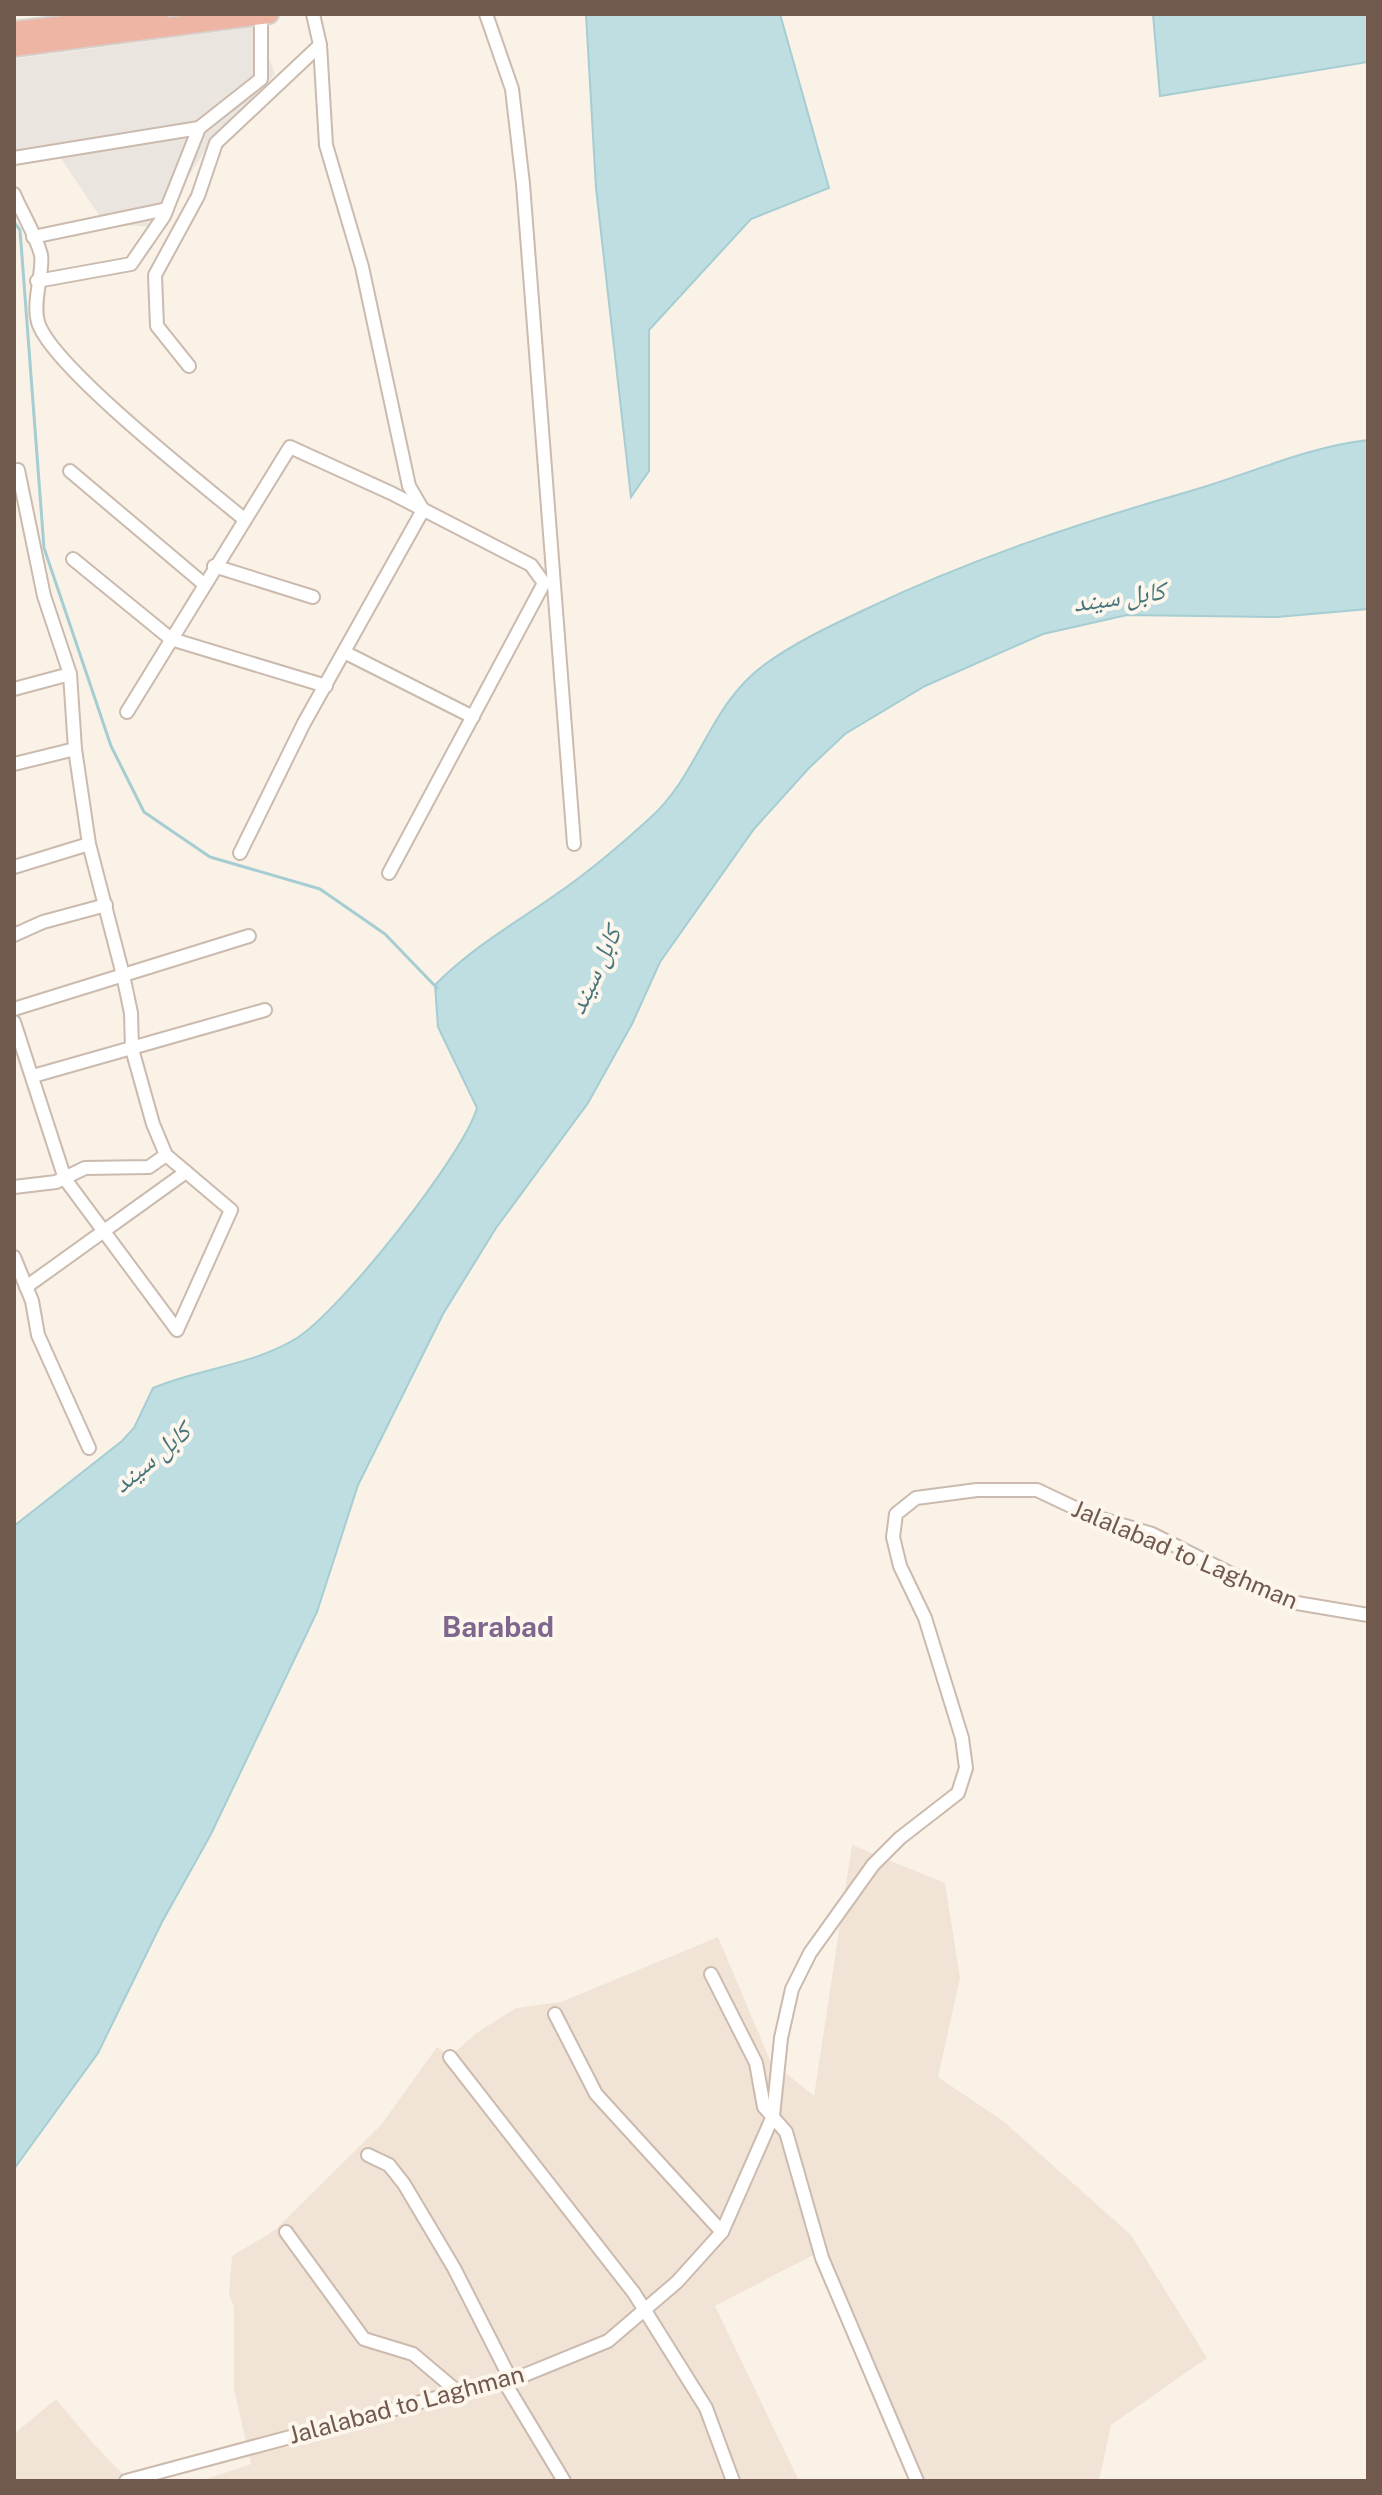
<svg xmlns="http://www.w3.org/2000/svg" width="1382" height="2495" font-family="'Public Sans','Noto Naskh Arabic',sans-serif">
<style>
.residential{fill:#f1e4d6}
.industrial{fill:#ebe5e0}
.water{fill:#bedee2;stroke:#a5cdd2;stroke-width:2}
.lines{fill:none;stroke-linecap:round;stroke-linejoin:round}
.stream{stroke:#a5cdd2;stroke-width:3}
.minor-casing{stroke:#cbbaae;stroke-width:16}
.highway-casing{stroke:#d7d1cd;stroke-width:22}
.minor{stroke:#fff;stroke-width:12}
.highway{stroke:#eeb4a4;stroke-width:18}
.labels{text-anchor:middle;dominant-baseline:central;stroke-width:8;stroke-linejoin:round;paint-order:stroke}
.street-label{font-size:24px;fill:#71594e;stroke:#fdf6ed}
.water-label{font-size:26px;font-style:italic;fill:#47757b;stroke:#fdf6ed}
.quarter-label{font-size:28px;font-weight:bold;fill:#7e668d;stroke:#fdf6ed}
</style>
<rect width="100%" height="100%" fill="#faf2e7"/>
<!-- residential -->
<g class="residential">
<polygon points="852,1845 945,1883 960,1978 938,2077 1003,2121 1131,2235 1207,2358 1111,2425 1099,2481 922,2481 815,2254 715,2306 799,2481 200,2481 251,2464 234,2389 234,2307 229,2294 232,2256 275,2230 381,2125 437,2047 450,2056 478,2032 516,2008 561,2002 718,1937 770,2060 814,2096"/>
<polygon points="56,2399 92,2442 129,2481 14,2481 14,2434"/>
</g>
<!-- industrial -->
<polygon class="industrial" points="256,27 275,74 207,148 155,227 105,224 58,154 14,161 14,59"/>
<!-- water -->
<g class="water">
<polygon points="586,14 780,14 829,188 751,219 649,330 649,471 631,497 596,188"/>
<polygon points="1153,14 1368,14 1368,62 1160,96"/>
<path d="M1368 440V609L1277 617 1127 615 1043 634 925 686 845 734 809 768 754 829 660 962 632 1024 588 1103 496 1228 443 1314 358 1485 317 1612 211 1834 162 1922 98 2053 14 2169V1526L122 1441 134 1428 153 1388C200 1368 251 1366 297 1338 340 1311 463 1156 477 1108L438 1027 435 985C478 941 532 914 580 877 604 859 627 839 649 819 699 775 709 705 764 665 794 643 830 626 864 610 970 559 1082 522 1194 490 1252 473 1307 447 1368 440Z"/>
</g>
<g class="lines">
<!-- stream -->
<polyline class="stream" points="14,222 20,230 44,548 111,746 144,812 210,857 320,889 385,934 437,988"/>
<defs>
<g id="minor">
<polyline points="486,14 512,89 523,184 574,844"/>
<polyline points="14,158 199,128"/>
<path d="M14 194C22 213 36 235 41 255 44 270 32 302 38 322 50 365 203 485 244 519"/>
<polyline points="33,237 167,209"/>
<polyline points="37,281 131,264 164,216 199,128 261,79 261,15"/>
<polyline points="189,366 157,326 155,275 198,196 216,143 320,45"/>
<polyline points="70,471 205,585"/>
<polyline points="73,559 171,639 326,686"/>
<polyline points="214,566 313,597"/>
<polyline points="346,653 473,717"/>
<polyline points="14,689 70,674"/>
<polyline points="127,712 290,447 391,493 531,565 544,583 389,873"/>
<polyline points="14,764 75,749"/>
<polyline points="240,853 304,723 423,510 409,486 362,267 326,145 320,45 313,14"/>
<polyline points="14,867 89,844"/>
<polyline points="14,935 43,922 106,905"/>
<polyline points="14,1009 249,936"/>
<polyline points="14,1022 65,1179 177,1330 231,1210 166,1155 153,1124 132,1049 131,1013 123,975 89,844 75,749 70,674 44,596 18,470"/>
<polyline points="33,1076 265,1010"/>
<polyline points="14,1187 56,1182 85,1168 149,1167 166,1155"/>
<polyline points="14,1257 32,1301 38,1335 89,1448"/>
<polyline points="26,1287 186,1172"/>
<polyline points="711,1974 756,2063 764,2107 786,2132 822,2258 917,2481"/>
<polyline points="555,2014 596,2094 722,2232"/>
<polyline points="450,2057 634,2293 706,2408 733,2481"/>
<polyline points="368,2155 389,2165 404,2184 454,2268 510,2378"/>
<polyline points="286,2232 364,2339 413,2354 458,2392"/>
<polyline points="505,2383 564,2481"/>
<polyline points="126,2481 458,2392 505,2383 608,2341 677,2282 722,2232 773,2116 781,2038 792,1989 810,1953 873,1865 900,1838 958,1793 966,1768 962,1738 925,1618 900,1566 893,1537 896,1514 916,1498 977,1490 1037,1490 1092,1516 1152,1534 1285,1601 1368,1615"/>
</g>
<g id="highway">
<polyline points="14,31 159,14"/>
<polyline points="14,47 269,14"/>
</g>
</defs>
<!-- minor casing -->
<use href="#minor" class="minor-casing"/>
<!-- highway casing -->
<use href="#highway" class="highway-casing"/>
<!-- minor -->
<use href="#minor" class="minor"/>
<!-- highway -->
<use href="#highway" class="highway"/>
</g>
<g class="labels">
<!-- street labels -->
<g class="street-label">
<text transform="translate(1185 1554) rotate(23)">Jalalabad to Laghman</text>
<text transform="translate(406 2404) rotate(-15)">Jalalabad to Laghman</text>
</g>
<!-- water labels -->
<g class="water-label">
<text transform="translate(1119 596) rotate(-8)">کابل سيند</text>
<text transform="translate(594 970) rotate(-65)">کابل سيند</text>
<text transform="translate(151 1457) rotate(-40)">کابل سيند</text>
</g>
<!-- quarter labels -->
<g class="quarter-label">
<text x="498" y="1626">Barabad</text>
</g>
</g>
<!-- border -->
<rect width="1382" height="2495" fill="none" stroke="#71594e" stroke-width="32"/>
</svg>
